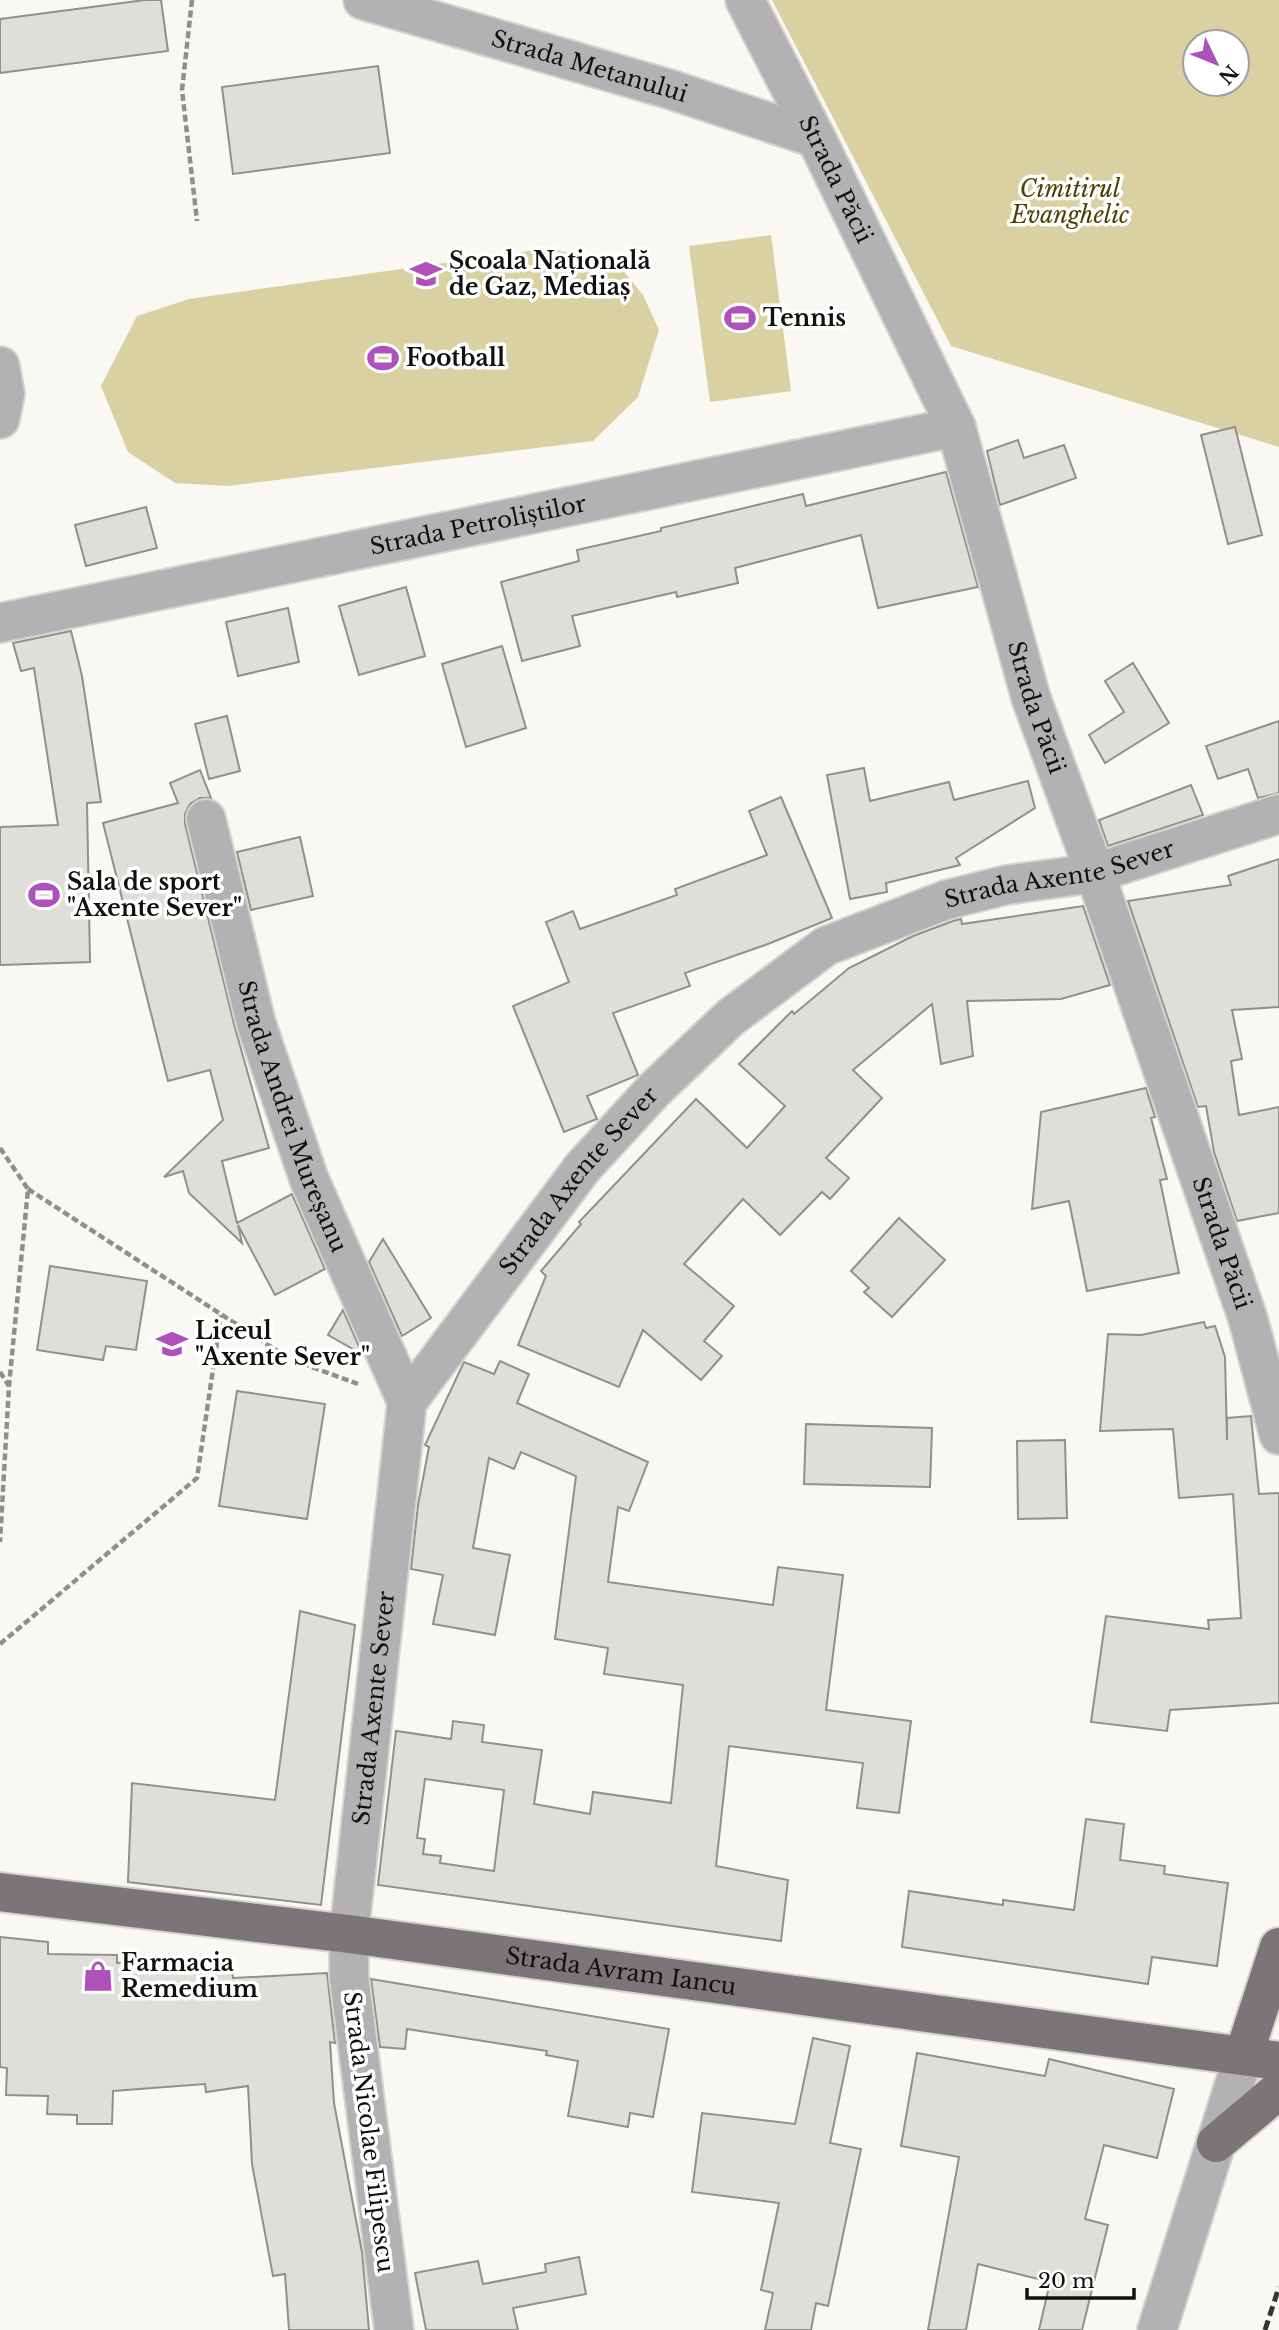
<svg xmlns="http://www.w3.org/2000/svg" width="1279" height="2330" font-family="'Libre Baskerville',serif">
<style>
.green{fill:#d9d1a1;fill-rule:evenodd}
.building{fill:#dfded8;stroke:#91908b;stroke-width:2;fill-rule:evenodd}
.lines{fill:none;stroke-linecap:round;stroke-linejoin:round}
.minor-casing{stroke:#d4d3ce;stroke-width:42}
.major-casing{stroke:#d4d3ce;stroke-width:42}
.path{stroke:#90908b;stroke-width:4.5;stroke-dasharray:7 3.5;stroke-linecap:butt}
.minor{stroke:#b3b1b3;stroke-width:38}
.major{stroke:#797579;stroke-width:38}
.rail{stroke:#353532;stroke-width:5;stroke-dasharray:10 5;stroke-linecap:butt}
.labels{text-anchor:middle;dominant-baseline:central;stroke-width:7;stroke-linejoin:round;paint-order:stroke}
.street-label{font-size:23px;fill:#10100e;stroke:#fff}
.park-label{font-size:23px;font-style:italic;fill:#4b4204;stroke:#fff}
.poi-label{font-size:23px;font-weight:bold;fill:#10100e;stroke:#fff;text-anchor:start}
</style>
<rect width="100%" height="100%" fill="#f9f8f2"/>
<!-- green -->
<g class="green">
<path d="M772 0H1279V447L951 346ZM1195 42H1237V84H1195Z"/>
<polygon points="771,235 791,391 710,402 689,246"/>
<polygon points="550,248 621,268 643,295 659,330 638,397 593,441 228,486 175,483 128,452 101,386 137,316 189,299"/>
</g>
<!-- building -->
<g class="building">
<polygon points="145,0 161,0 168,51 0,73 0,19"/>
<polygon points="378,66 390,153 233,174 222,87"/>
<polygon points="1235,427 1262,535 1228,544 1201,435"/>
<polygon points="1018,440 1024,458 1064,445 1076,478 1000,505 987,451"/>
<polygon points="946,472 978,587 878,608 861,535 735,568 738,583 677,597 676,592 572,616 580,646 522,661 501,582 579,561 577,550 661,531 661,528 803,494 806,506"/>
<polygon points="146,507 157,548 86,566 75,525"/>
<polygon points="406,587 425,656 359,675 339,606"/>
<polygon points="288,608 299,662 238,676 226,622"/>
<polygon points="71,631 82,676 101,802 87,803 90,962 0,965 0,827 58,825 34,668 21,671 13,643"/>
<polygon points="502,646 526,728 466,747 442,664"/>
<polygon points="1133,663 1169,723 1105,763 1089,735 1124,712 1105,681"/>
<polygon points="227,716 240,771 209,779 195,724"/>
<polygon points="1279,721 1279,793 1258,798 1248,769 1218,779 1206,746"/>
<polygon points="864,768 870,801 949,782 954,800 1028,781 1035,808 956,858 960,865 886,883 887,892 850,899 827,775"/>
<polygon points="200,770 211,798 200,798 190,804 185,814 185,824 235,1028 269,1148 222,1161 237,1223 292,1194 325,1269 275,1295 238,1225 242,1243 189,1193 183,1171 164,1177 223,1120 210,1070 168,1081 103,823 178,803 170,783"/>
<polygon points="1191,785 1203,815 1108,846 1099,820"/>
<polygon points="781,797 832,918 768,944 685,973 690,986 613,1013 638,1075 587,1096 597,1119 564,1132 513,1006 569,982 546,922 573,911 580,929 677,895 675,889 767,855 749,811"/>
<polygon points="300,837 313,896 251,910 237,852"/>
<polygon points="1279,859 1279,1007 1232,1010 1242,1059 1231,1061 1239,1115 1279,1107 1279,1213 1237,1221 1214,1152 1206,1106 1198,1107 1128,901 1231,885 1228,876"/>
<polygon points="1083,906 1110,985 1061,999 967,1001 973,1056 941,1064 932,1004 853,1070 882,1098 826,1158 849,1178 830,1199 822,1192 780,1235 743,1199 684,1264 734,1306 704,1341 722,1356 701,1380 643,1330 619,1387 518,1345 546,1276 541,1271 581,1224 579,1222 696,1099 747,1148 785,1106 739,1064 792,1011 794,1014 849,968 913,936 953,921 961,919 962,924"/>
<polygon points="1146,1088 1155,1117 1151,1118 1167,1179 1160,1180 1179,1273 1087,1291 1069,1201 1032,1209 1041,1112"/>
<polygon points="899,1218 945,1260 892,1317 864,1292 869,1288 851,1271"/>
<polygon points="383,1239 431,1318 402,1336 369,1262"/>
<polygon points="50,1266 147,1281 136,1350 106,1346 103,1360 37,1350"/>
<polygon points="343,1310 361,1351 360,1353 328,1335"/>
<polygon points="1204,1322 1206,1328 1215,1326 1225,1357 1227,1440 1227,1418 1251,1416 1259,1494 1279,1493 1279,1703 1170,1710 1167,1731 1091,1722 1106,1616 1209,1629 1208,1620 1241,1618 1233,1494 1179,1498 1173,1429 1100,1431 1108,1334 1141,1335"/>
<path d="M500 1361 529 1374 517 1403 648 1462 629 1511 618 1507 608 1582 773 1605 778 1567 843 1575 826 1710 911 1721 899 1813 857 1808 863 1763 729 1746 716 1866 788 1880 781 1941 378 1885 396 1731 451 1739 453 1721 484 1725 482 1742 542 1750 534 1804 590 1814 593 1792 671 1803 683 1685 604 1674 608 1648 555 1639 576 1476 521 1452 514 1469 489 1458 473 1548 510 1555 495 1635 433 1624 443 1575 411 1569 418 1505 429 1447 425 1445 464 1362 494 1374ZM425 1779 504 1790 494 1871 440 1863 441 1856 423 1854 425 1839 417 1838Z"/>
<polygon points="237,1391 325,1404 307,1519 219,1506"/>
<polygon points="806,1424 932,1428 930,1487 804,1484"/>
<polygon points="1065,1440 1067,1518 1018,1519 1017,1441"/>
<polygon points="300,1611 355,1625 321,1905 128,1882 132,1783 275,1800"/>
<polygon points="1086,1819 1124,1824 1120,1860 1165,1866 1164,1874 1228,1883 1217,1966 1152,1957 1148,1984 902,1947 909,1891 1003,1905 1003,1900 1074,1910"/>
<polygon points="0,1937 48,1942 48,1954 117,1955 117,1963 172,1959 173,1973 231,1964 233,1978 327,1973 335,2043 330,2042 334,2103 362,2252 369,2330 289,2330 285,2274 273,2276 252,2164 248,2086 206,2092 205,2084 113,2091 112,2124 77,2124 77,2115 47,2114 48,2096 6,2095 7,2068 0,2067"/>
<polygon points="371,1979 669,2029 653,2117 630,2113 628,2127 568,2116 578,2061 546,2055 547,2051 407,2029 405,2049 380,2047"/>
<polygon points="813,2038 850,2046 830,2143 861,2149 828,2306 816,2303 811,2330 765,2330 773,2293 761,2290 779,2203 692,2192 702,2113 795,2124"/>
<polygon points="917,2053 1045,2076 1049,2059 1174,2089 1157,2158 1104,2145 1085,2219 1108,2225 1082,2330 1039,2330 1050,2282 978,2264 966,2330 928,2330 959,2157 901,2146"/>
<polygon points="579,2257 586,2294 513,2308 518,2330 426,2330 415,2273 478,2261 483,2284 546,2272 545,2264"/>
</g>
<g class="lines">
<defs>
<g id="minor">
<path id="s1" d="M363 0 672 90 816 138"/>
<path id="s2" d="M745 0 816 138 956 427 1031 698 1095 873 1248 1319 1279 1435"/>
<polyline points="0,366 5,394 0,419"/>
<path id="s3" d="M0 623 956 427"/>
<path id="s4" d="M206 819 256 1023 309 1179 407 1402"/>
<path id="s5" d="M394 2330 349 1977V1934L407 1402 583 1167 654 1090 731 1017 826 946 946 900 1006 885 1095 873 1279 814"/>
<polyline points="1157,2330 1244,2054"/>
</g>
<g id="major">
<path id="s6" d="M0 1892 349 1934 1279 2061"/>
<polyline points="1244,2054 1279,1947"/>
<polyline points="1216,2143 1279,2090"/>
</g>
</defs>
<!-- minor casing -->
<use href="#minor" class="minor-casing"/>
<!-- major casing -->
<use href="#major" class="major-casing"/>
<!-- path -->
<g class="path">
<polyline points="192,0 182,90 197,221"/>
<polyline points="0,1148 28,1189 9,1386 0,1542"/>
<polyline points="28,1189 290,1359 358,1384"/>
<polyline points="0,1372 9,1386"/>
<polyline points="0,1644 197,1478 221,1315"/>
</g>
<!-- minor -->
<use href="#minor" class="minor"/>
<!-- major -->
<use href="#major" class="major"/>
<!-- rail -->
<polyline class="rail" points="1265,2330 1279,2287"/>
</g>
<!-- icons -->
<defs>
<symbol id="school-bare" viewBox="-9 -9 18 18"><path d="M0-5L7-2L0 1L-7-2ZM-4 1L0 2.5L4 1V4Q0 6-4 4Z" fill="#af51bb" stroke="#fff" stroke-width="2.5" paint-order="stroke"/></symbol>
<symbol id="stadium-bare" viewBox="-9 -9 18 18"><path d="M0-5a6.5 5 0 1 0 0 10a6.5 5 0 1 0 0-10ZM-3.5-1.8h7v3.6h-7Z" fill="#af51bb" stroke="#fff" stroke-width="2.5" paint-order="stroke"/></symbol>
<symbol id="shop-bare" viewBox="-9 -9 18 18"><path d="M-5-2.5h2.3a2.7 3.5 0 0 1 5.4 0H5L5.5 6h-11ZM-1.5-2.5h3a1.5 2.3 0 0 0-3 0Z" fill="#af51bb" stroke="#fff" stroke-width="2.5" paint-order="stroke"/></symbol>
</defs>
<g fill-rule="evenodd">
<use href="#school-bare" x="404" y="252" width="44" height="44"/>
<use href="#stadium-bare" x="718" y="296" width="44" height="44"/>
<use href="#stadium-bare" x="361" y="336" width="44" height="44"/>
<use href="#stadium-bare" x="22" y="873" width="44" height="44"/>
<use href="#school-bare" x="150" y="1322" width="44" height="44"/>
<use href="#shop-bare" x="76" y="1954" width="44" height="44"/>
</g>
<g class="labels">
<!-- street labels -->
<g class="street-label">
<text stroke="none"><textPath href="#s1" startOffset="236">Strada Metanului</textPath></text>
<text stroke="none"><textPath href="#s2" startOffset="201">Strada Păcii</textPath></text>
<text stroke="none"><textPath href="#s3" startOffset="488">Strada Petroliștilor</textPath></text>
<text stroke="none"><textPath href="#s2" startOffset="768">Strada Păcii</textPath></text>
<text stroke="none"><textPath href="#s5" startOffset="1802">Strada Axente Sever</textPath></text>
<text stroke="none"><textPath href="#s4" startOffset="310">Strada Andrei Mureșanu</textPath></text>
<text stroke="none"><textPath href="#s5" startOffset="1214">Strada Axente Sever</textPath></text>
<text stroke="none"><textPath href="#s2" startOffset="1335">Strada Păcii</textPath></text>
<text stroke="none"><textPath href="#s5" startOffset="626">Strada Axente Sever</textPath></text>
<text stroke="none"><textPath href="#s6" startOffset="626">Strada Avram Iancu</textPath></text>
<text transform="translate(369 2132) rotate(83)">Strada Nicolae Filipescu</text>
</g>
<!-- park labels -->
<g class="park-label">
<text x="1070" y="189">Cimitirul<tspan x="1070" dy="26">Evanghelic</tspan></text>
</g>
<!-- poi labels -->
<g class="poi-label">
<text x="449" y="261">Școala Națională<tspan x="449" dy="26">de Gaz, Mediaș</tspan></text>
<text x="763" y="318">Tennis</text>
<text x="406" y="358">Football</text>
<text x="67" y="882">Sala de sport<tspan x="67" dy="26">"Axente Sever"</tspan></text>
<text x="195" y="1331">Liceul<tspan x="195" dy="26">"Axente Sever"</tspan></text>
<text x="121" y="1963">Farmacia<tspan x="121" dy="26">Remedium</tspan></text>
</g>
</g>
<!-- north arrow -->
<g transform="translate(1216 63) rotate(133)"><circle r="33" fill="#ffffff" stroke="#9f9f9f" stroke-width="2"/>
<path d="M0-5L12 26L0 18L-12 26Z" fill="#af51bb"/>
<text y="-10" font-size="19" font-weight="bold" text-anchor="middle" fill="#10100e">N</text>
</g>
<!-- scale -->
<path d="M1027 2288v10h107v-10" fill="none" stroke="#10100e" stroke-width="3.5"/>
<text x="1038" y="2288" font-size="21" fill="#10100e" stroke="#ffffff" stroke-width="5" paint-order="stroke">20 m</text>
</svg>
